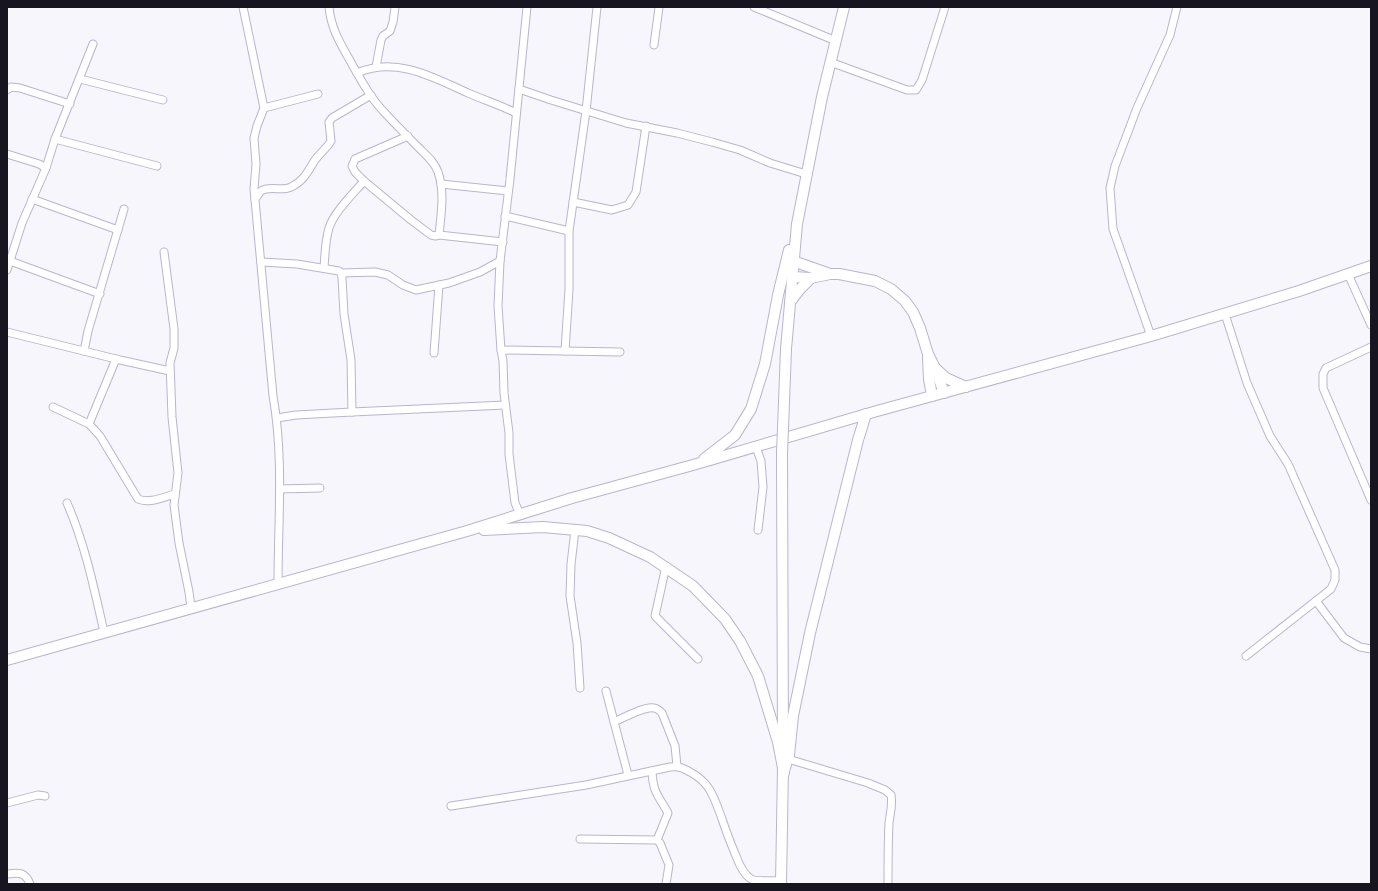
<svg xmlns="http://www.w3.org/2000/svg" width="1378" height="891" font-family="Barlow,sans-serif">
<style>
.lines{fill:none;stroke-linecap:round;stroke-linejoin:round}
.street-casing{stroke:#b9b4d3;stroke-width:9}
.secondary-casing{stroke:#b9b4d3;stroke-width:12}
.street{stroke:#fff;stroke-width:7}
.secondary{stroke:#fff;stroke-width:10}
.secondary-bridge-casing{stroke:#b9b4d3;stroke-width:12;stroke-linecap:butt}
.secondary-bridge{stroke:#fff;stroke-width:10}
</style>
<rect width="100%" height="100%" fill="#f7f6fd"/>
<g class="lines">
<defs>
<g id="street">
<path d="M243 7 264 108 257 126 254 138 256 164 254 189 273 396C284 458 278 521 278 584"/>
<path d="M329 7C331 30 342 46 353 66 362 82 372 100 385 113 397 126 409 138 421 150 428 157 435 163 438 172 445 192 441 214 439 235L436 236 431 235 411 220 364 181 355 172 352 166 355 159 408 136"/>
<polyline points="754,7 836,41"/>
<polyline points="654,45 659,7"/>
<polyline points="830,62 907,90 916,90 922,80 945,7"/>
<polyline points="376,67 381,40 383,36 390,31 393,22 395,7"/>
<path d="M357 73C396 56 433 77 468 93 484 100 500 105 516 113"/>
<polyline points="80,79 163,100"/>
<polyline points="519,89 551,100 626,123 677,133 712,142 740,150 770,163 806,174"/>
<polyline points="7,90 11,87 20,88 70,104"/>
<polyline points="264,108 318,94"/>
<polyline points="55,139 157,166"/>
<polyline points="7,154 39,164 46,168"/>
<polyline points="441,184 508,191"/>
<polyline points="32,199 118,230"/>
<path d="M255 199C257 197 259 193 261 191 270 185 282 192 291 187 304 181 308 171 315 160 320 153 327 148 331 141L329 122 332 118 371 95"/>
<polyline points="573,202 612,210 628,205 636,192 646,126"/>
<polyline points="505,216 569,231"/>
<polyline points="439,235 503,242"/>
<polyline points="164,252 174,329 174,348 170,363 172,417 178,473 174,505 179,543 189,592 191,608"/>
<polyline points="10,261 100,294"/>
<polyline points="261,262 297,264 339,271 341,273 342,278 344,314 351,360 352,412 296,415 277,418"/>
<path d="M324 268C325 255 325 241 329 228 334 212 353 194 364 181"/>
<polyline points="7,270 22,223 46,168 55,139 93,44"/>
<polyline points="341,273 375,272 388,275 403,285 416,290 449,283 480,272 500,261"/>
<polyline points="1348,274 1371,325"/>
<polyline points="1225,314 1247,383 1270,436 1288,464 1335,570 1335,580 1331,589 1246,656"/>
<polyline points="7,332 120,360 170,371"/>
<polyline points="1151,336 1113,229 1110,188 1115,166 1137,108 1170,35 1177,7"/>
<polyline points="1371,347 1326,368 1323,374 1323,388 1371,500"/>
<polyline points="501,350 620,352"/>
<polyline points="84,351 88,331 124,209"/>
<polyline points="565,351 569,289 569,231 586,111 597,7"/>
<polyline points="434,353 439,285"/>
<path d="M53 407 89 424 100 436 138 499C149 504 164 497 175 494"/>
<polyline points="352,412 505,405"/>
<polyline points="89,424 116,359"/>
<polyline points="756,447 761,461 763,487 758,530"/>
<polyline points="280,489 320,488"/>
<path d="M67 503C85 544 94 588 104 632"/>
<polyline points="520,514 515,503 509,454 509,433 504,393 503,361 501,350 498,306 500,261 510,179 527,7"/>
<polyline points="575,530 571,564 570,596 577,643 580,688"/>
<polyline points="666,566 655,616 698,659"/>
<polyline points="1316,601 1344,638 1360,647 1371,649"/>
<polyline points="606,691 628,775"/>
<path d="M614 722C623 718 645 706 654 708 657 708 660 711 662 713L675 746 677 766"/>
<path d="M788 759 868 783 885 790 891 795C893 804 890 814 889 823 888 844 888 864 888 884"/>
<path d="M652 771C653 793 658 795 668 813L657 840"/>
<polyline points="7,803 38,795 45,796"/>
<path d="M451 806 586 785 670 767C679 766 683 768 690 772 711 783 714 798 722 819 726 831 731 844 736 856 739 864 743 874 751 879 756 882 774 880 781 881"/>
<polyline points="580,839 657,840 660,843 669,865 666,884"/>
<path d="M7 874C18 873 25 871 30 884"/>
</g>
<g id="secondary">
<polyline points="793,261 830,274"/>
<polyline points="793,277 811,278 830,274 839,274 875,281 891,289 905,301 913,312 920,328 928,354 935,368 944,393"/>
<polyline points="790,302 800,289 811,278"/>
<polyline points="928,358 929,379 932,396"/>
<polyline points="936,369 946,378 966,387"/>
<polyline points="783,428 786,349 797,224 822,97 844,7"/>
<polyline points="782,453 783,748"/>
<polyline points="704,459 735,435 751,409 765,364 778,295 789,250"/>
<polyline points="484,530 543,527 587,531 609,538 650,557 693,586 725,619 740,641 758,676 778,742 784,773"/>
<polyline points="7,660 467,531 572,498 693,465 877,411 1151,336 1299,291 1371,266"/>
<polyline points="784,771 789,755 793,716 810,633 858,440 866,414"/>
<polyline points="781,884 783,766"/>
</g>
</defs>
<!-- street casing -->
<use href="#street" class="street-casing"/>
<!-- secondary casing -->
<use href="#secondary" class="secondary-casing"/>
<!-- street -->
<use href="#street" class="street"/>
<!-- secondary -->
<use href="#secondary" class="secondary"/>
<defs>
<polyline id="secondary-bridge" points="782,453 783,428"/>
</defs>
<!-- secondary-bridge casing -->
<use href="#secondary-bridge" class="secondary-bridge-casing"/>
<!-- secondary-bridge -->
<use href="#secondary-bridge" class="secondary-bridge"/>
</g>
<!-- border -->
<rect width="1378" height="891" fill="none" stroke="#171520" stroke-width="16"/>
</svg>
